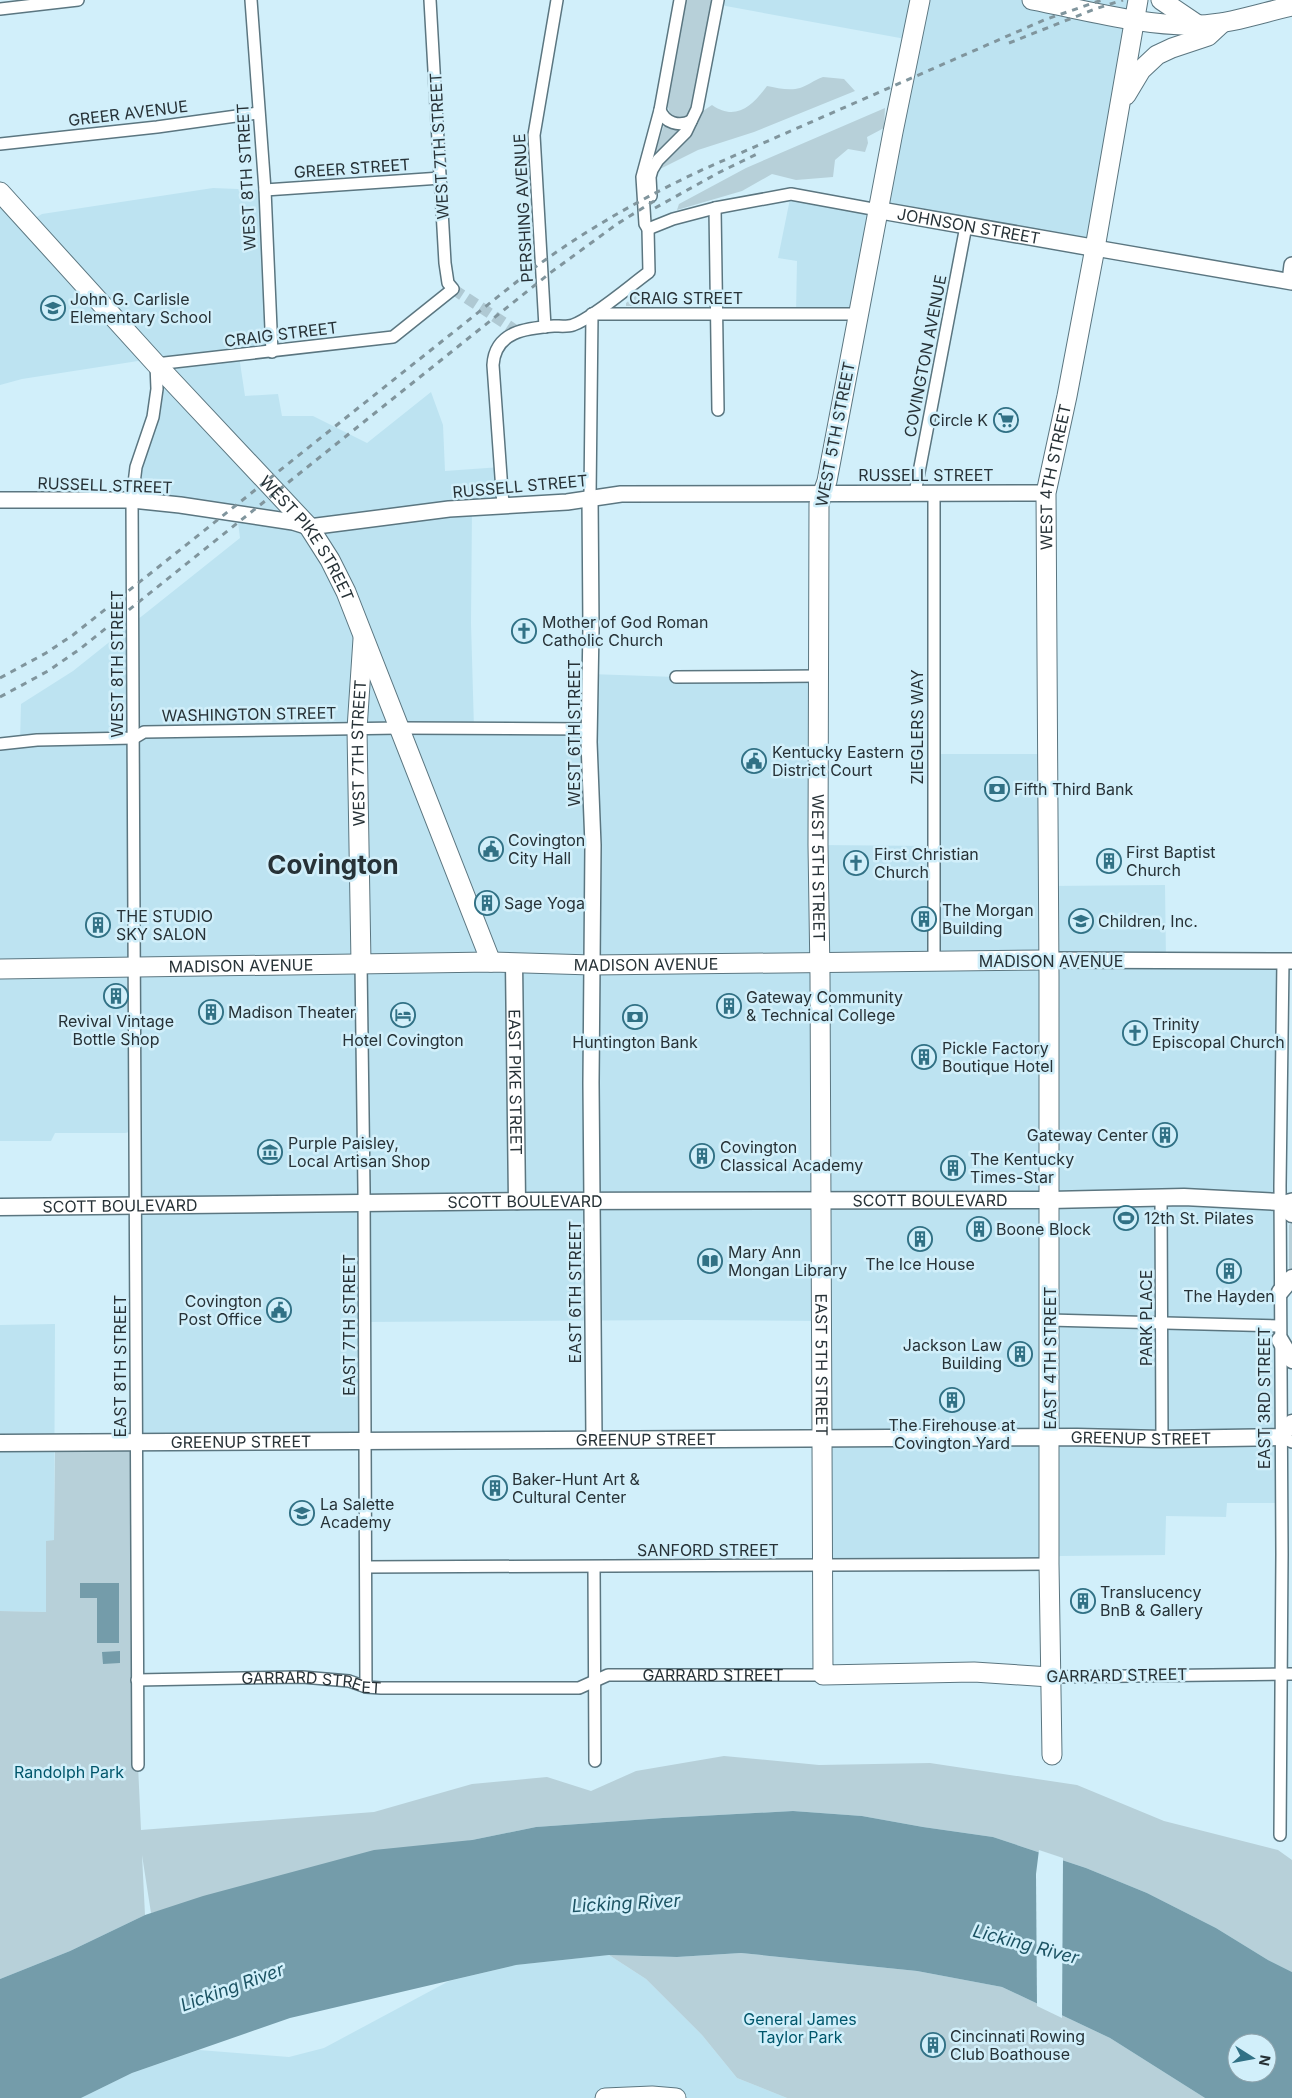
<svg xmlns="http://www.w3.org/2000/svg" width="1292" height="2098" font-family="Inter,sans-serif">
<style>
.built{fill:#bde3f1}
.green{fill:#b7d0d9}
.water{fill:#749caa;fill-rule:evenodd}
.pier{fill:#d1effa}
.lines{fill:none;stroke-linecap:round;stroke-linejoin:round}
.minor-tunnel{stroke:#afc9d3;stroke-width:11;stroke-dasharray:11 5.5;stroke-linecap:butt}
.minor-casing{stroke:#5b7680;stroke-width:14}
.tertiary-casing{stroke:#5b7680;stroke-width:18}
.secondary-casing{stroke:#5b7680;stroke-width:19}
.primary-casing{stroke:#5b7680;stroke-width:21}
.minor{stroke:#fff;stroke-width:11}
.tertiary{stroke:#fff;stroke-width:15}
.secondary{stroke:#fff;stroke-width:16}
.primary{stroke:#fff;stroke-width:19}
.rail{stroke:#80959d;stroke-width:3;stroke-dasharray:6 6;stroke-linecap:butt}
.labels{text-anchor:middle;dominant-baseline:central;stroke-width:5;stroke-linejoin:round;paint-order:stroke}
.street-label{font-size:16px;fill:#273237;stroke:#d1effa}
.poi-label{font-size:16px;fill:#273237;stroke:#d1effa;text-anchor:start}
.park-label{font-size:16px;fill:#00566b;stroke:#d1effa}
.water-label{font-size:18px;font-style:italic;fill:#1c5363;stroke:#d1effa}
.town-label{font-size:26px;font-weight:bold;fill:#273237;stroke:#d1effa}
</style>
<rect width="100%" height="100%" fill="#d1effa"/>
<!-- built -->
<g class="built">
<polygon points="693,0 1138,0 1095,248 878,210 858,314 796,314 797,261 778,258 791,194 878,210 911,40"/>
<polygon points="213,188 265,190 272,352 239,356 245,396 278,394 282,416 313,416 367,443 431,392 443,425 445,471 501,467 503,505 472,508 471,623 474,729 589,729 590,674 676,677 818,676 818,845 933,846 933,754 1047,754 1048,886 1165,885 1166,961 1283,961 1281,1503 1227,1503 1226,1517 1166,1516 1165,1555 1060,1556 1049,1564 822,1565 820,1321 688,1320 365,1322 366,1441 137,1442 135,1131 125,1133 55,1133 51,1141 0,1141 0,744 20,742 21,704 73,671 240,538 237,514 132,500 153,417 156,364 138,361 22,379 0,385 0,192 28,222 42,214"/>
<polygon points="55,1324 54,1540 46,1542 46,1612 0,1611 0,1325"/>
<polygon points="609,1955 646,1979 702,2035 737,2078 787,2098 81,2098 132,2073 199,2050 289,2057 324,2048 449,1981 516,1965"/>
</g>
<!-- green -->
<g class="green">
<polygon points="686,0 712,0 692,108 686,117 676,118 671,116 667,105"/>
<path d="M823 77 844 79 855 91 754 132 698 150 660 169 661 160 695 128 700 113 712 105C736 122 753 105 767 86 777 88 790 91 800 88 807 86 814 80 823 77Z"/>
<polygon points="885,108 884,128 867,137 868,143 865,152 848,149 835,160 833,177 796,180 772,174 742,191 677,210 679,204 746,168"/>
<polygon points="664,125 684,129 655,156 654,155"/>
<polygon points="640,292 642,294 642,306 626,306 626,303"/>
<polygon points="1292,1222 1292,1271 1289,1271 1289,1225"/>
<polygon points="137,1442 138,1765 141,1830 374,1812 472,1784 547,1777 591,1791 636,1771 724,1756 819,1765 930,1763 1077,1785 1164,1821 1278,1850 1292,1860 1292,1972 1268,1960 1216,1928 1147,1893 1086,1868 993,1837 923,1827 862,1816 793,1811 663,1818 536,1827 472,1840 151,1913 142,1855 145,1915 70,1951 0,1979 0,1611 46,1612 46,1541 54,1540 55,1443"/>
<polygon points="741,1953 917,1971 1002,1987 1110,2038 1205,2098 787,2098 737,2078 702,2035 646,1979 609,1955 677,1957"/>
</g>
<!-- water -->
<g class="water">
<polygon points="80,1583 119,1583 119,1643 97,1643 97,1598 80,1598"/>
<polygon points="120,1651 120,1663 103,1664 102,1652"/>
<path d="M793 1811 862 1816 923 1827 993 1837 1086 1868 1147 1893 1216 1928 1268 1960 1292 1972V2098H1205L1110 2038 1002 1987 917 1971 741 1953 677 1957 609 1955 516 1965 290 2018 132 2073 81 2098H0V1979L70 1951 145 1915 203 1896 374 1850 472 1840 536 1827 663 1818ZM1237 2043H1267V2073H1237Z"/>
</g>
<!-- pier -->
<polygon class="pier" points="1039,1850 1063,1858 1062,2018 1037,2006 1036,1874"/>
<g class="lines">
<!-- minor-tunnel -->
<polyline class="minor-tunnel" points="453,289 518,332"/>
<defs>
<g id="minor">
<polyline points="251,0 265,190 272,352"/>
<polyline points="0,9 78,0"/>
<path d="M660 110C665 123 679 127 691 121"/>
<polyline points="0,144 157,127 258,113"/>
<polyline points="265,190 441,178"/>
<polyline points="651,196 650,177 652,170 658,160 686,132 697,109 718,0"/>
<polyline points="715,208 718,410"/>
<polyline points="648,229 673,219 715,208 791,194 878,210"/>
<polyline points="592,314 858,314"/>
<polyline points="545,327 534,135 557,0"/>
<polyline points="934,492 934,962"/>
<polyline points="915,493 966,226"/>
<polyline points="590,497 592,314"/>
<path d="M503 505 493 365C495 331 527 328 554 326 560 326 568 327 573 325 593 318 631 285 649 272L648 229 645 224 642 177 660 110 680 0"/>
<polyline points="676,677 818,676"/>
<polyline points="0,744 37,740 134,738 144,732 399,728 589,729"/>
<polyline points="361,963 364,1190 366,1687"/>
<polyline points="1161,1197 1162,1439"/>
<polyline points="1280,1202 1292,1199"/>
<polyline points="1049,1320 1280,1326"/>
<polyline points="1280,1437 1292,1442"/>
<polyline points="366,1567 1049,1564"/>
<polyline points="594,1567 595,1761"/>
<polyline points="1050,1677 1292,1674"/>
<path id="s1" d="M137 1680 302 1677 349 1681 366 1687 381 1688H579L608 1675H823"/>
<polyline points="138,1765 132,500 136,467 153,417 157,389 156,364 393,337 453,289 448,283 445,263 430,0"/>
<polyline points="1280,1835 1282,1554 1280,1186 1283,961"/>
</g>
<g id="tertiary">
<polyline points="1095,248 1292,282"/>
<polyline points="1290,281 1292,265"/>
<polyline points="590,497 591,628 589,742 593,845 591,1083 594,1439"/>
<polyline points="0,500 132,500 180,505 293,522 309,527 449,509 567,502 621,494 1046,493"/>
<polyline points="1049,960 1292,961"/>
</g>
<g id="secondary">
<path id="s2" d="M878 210 1095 248"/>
<path id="s3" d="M514 963 517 1201"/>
<path id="s4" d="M0 1207 537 1201 1050 1200 1184 1197 1280 1202 1292 1214"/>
<polyline points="1280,1292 1292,1278"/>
<polyline points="1280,1340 1292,1360"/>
<path id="s5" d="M0 1443 1077 1437 1162 1439 1280 1437 1292 1423"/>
</g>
<g id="primary">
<path id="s6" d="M920 0 893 132 827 481 819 504 818 845 820 976 823 1675 974 1672 1050 1677"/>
<path d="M1032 0C1085 10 1146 27 1198 25 1230 24 1261 13 1292 6"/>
<polyline points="1161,0 1198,25"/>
<polyline points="1126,95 1141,70 1157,55 1172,48 1208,36 1222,23"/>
<path id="s7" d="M0 192 156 364 309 527 330 560 346 592 491 962"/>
<path id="s8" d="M361 963 357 729 363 639"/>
<path id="s9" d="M0 969 491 962 592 965 1049 960"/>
<path id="s10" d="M1052 1755 1049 1564V976L1046 493 1067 396 1095 248 1138 0"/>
<polyline points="605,2098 652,2096 676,2098"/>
</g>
</defs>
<!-- minor casing -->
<use href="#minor" class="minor-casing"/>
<!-- tertiary casing -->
<use href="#tertiary" class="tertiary-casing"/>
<!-- secondary casing -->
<use href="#secondary" class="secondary-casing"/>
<!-- primary casing -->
<use href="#primary" class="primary-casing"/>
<!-- minor -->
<use href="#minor" class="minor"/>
<!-- tertiary -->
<use href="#tertiary" class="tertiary"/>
<!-- secondary -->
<use href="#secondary" class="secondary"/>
<!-- primary -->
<use href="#primary" class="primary"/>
<!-- rail -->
<g class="rail">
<polyline points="1009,43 1095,9 1123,0"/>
<polyline points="655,208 718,173 761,152"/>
<path d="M0 678 46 653 73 635 534 268C587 229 644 197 704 169L1044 20 1102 0"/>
<polyline points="0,697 48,671 80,649 550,273 617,224 659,198"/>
</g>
</g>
<!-- icons -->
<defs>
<symbol id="school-ring" viewBox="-11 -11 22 22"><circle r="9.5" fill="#d1effa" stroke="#317185" stroke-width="1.5"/><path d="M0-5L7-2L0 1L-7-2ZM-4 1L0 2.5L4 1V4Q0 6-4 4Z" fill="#317185"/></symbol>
<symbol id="supermarket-ring" viewBox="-11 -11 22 22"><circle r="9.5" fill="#d1effa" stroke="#317185" stroke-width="1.5"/><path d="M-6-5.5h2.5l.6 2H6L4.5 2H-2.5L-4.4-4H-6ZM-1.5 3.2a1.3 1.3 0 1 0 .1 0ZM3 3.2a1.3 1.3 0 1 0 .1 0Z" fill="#317185"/></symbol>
<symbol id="church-ring" viewBox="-11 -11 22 22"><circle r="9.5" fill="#d1effa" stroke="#317185" stroke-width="1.5"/><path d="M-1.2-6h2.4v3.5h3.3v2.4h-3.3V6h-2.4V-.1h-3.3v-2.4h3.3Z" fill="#317185"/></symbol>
<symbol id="civic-ring" viewBox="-11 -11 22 22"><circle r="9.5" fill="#d1effa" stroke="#317185" stroke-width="1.5"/><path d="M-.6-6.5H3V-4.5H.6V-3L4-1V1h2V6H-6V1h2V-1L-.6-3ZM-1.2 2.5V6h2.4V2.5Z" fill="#317185"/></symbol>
<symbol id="bank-ring" viewBox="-11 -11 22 22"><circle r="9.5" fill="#d1effa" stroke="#317185" stroke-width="1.5"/><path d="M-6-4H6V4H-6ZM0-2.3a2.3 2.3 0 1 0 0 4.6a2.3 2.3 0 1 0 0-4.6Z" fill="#317185"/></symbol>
<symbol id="building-ring" viewBox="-11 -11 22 22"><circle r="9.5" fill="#d1effa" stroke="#317185" stroke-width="1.5"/><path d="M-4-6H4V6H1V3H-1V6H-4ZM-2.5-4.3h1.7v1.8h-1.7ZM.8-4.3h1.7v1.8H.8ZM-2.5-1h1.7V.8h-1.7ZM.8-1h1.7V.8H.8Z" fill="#317185"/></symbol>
<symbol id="hotel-ring" viewBox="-11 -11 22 22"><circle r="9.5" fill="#d1effa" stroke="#317185" stroke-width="1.5"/><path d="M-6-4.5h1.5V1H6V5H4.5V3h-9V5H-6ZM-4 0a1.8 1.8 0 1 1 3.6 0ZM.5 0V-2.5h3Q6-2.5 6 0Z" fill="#317185"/></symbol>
<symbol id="museum-ring" viewBox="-11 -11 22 22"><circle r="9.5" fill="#d1effa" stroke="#317185" stroke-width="1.5"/><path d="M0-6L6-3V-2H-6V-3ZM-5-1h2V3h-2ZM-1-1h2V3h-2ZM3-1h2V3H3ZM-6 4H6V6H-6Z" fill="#317185"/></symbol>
<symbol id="stadium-ring" viewBox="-11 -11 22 22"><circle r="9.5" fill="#d1effa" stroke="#317185" stroke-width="1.5"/><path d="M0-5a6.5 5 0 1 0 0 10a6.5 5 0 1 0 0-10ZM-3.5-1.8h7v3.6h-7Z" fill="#317185"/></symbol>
<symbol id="library-ring" viewBox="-11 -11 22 22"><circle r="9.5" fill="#d1effa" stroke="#317185" stroke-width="1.5"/><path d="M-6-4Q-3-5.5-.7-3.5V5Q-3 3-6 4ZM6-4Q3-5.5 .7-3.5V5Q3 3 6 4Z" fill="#317185"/></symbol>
</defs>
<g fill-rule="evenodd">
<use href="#school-ring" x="39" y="294" width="28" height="28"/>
<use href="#supermarket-ring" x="992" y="406" width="28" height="28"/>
<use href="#church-ring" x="510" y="617" width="28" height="28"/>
<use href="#civic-ring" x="740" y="747" width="28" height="28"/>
<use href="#bank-ring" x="983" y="775" width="28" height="28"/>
<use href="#civic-ring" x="477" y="835" width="28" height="28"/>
<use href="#building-ring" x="1095" y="847" width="28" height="28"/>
<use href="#church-ring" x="842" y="849" width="28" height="28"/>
<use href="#building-ring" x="473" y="889" width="28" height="28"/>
<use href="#building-ring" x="910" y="905" width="28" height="28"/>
<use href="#school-ring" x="1067" y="907" width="28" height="28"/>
<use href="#building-ring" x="84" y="911" width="28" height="28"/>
<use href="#building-ring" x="102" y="982" width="28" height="28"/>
<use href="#building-ring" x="715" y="992" width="28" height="28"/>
<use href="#building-ring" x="197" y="998" width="28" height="28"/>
<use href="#hotel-ring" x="389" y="1001" width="28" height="28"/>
<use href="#bank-ring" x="621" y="1003" width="28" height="28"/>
<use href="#church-ring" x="1121" y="1019" width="28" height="28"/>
<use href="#building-ring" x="910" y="1043" width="28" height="28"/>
<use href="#building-ring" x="1151" y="1121" width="28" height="28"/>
<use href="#museum-ring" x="256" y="1138" width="28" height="28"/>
<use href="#building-ring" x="688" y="1142" width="28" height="28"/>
<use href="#building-ring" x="939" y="1154" width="28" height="28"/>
<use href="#stadium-ring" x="1112" y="1204" width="28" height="28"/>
<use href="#building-ring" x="965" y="1215" width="28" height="28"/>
<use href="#building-ring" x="906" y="1225" width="28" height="28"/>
<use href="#library-ring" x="696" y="1247" width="28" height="28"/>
<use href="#building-ring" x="1215" y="1257" width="28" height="28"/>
<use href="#civic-ring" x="265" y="1296" width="28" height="28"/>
<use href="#building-ring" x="1006" y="1340" width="28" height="28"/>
<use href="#building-ring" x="938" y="1386" width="28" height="28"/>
<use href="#building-ring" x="481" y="1474" width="28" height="28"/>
<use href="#school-ring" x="288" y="1499" width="28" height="28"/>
<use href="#building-ring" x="1069" y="1587" width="28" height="28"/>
<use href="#building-ring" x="919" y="2031" width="28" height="28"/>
</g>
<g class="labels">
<!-- street labels -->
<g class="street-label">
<text transform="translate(128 113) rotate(-7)">GREER AVENUE</text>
<text transform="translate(439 146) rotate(-93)">WEST 7TH STREET</text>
<text transform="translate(352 168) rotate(-4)">GREER STREET</text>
<text transform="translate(246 177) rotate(-93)">WEST 8TH STREET</text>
<text transform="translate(523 208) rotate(-93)">PERSHING AVENUE</text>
<text stroke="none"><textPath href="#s2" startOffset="92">JOHNSON STREET</textPath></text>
<text x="686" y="298">CRAIG STREET</text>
<text transform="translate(281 334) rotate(-7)">CRAIG STREET</text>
<text transform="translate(925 356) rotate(-79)">COVINGTON AVENUE</text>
<text transform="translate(835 434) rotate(-79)">WEST 5TH STREET</text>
<text x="926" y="475">RUSSELL STREET</text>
<text stroke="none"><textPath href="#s10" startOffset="1279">WEST 4TH STREET</textPath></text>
<text transform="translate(105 485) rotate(2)">RUSSELL STREET</text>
<text transform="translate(520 486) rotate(-5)">RUSSELL STREET</text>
<text stroke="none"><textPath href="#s7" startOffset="464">WEST PIKE STREET</textPath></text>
<text transform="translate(117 664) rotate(-90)">WEST 8TH STREET</text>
<text transform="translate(249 714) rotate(-1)">WASHINGTON STREET</text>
<text transform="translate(917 727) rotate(-90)">ZIEGLERS WAY</text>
<text transform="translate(574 733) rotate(-90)">WEST 6TH STREET</text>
<text stroke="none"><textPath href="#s8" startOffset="210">WEST 7TH STREET</textPath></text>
<text stroke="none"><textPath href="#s6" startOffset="878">WEST 5TH STREET</textPath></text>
<text x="1051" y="961">MADISON AVENUE</text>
<text stroke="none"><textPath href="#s9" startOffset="646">MADISON AVENUE</textPath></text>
<text stroke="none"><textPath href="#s9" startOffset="241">MADISON AVENUE</textPath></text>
<text stroke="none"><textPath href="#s3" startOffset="119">EAST PIKE STREET</textPath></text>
<text stroke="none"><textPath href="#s4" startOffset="930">SCOTT BOULEVARD</textPath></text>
<text stroke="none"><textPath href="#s4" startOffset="525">SCOTT BOULEVARD</textPath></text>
<text stroke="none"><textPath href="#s4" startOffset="120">SCOTT BOULEVARD</textPath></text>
<text transform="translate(575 1292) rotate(-90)">EAST 6TH STREET</text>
<text transform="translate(1146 1318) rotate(-90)">PARK PLACE</text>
<text transform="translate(349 1325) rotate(-90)">EAST 7TH STREET</text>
<text transform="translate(1050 1358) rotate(-90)">EAST 4TH STREET</text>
<text stroke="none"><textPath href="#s6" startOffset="1375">EAST 5TH STREET</textPath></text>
<text transform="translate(120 1366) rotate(-90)">EAST 8TH STREET</text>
<text transform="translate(1264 1398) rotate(-90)">EAST 3RD STREET</text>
<text stroke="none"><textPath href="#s5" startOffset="1141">GREENUP STREET</textPath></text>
<text stroke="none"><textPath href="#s5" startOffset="646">GREENUP STREET</textPath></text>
<text stroke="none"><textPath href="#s5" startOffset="241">GREENUP STREET</textPath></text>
<text x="708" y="1550">SANFORD STREET</text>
<text stroke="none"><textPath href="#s1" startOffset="580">GARRARD STREET</textPath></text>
<text transform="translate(1117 1675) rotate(-1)">GARRARD STREET</text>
<text stroke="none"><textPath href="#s1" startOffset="175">GARRARD STREET</textPath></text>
</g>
<!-- poi labels -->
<g class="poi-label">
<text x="70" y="299">John G. Carlisle<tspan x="70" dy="18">Elementary School</tspan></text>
<text x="988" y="420" text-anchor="end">Circle K</text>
<text x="542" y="622">Mother of God Roman<tspan x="542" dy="18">Catholic Church</tspan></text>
<text x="772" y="752">Kentucky Eastern<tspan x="772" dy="18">District Court</tspan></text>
<text x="1014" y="789">Fifth Third Bank</text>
<text x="508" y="840">Covington<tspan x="508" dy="18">City Hall</tspan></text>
<text x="1126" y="852">First Baptist<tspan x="1126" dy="18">Church</tspan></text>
<text x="874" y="854">First Christian<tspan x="874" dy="18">Church</tspan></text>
<text x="504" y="903">Sage Yoga</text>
<text x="942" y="910">The Morgan<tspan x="942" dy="18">Building</tspan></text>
<text x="116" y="916">THE STUDIO<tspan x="116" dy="18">SKY SALON</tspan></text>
<text x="1098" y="921">Children, Inc.</text>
<text x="746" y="997">Gateway Community<tspan x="746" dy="18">&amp; Technical College</tspan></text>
<text x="228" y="1012">Madison Theater</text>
<text x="116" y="1021" text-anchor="middle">Revival Vintage<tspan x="116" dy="18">Bottle Shop</tspan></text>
<text x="1152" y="1024">Trinity<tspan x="1152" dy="18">Episcopal Church</tspan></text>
<text x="403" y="1040" text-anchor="middle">Hotel Covington</text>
<text x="635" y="1042" text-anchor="middle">Huntington Bank</text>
<text x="942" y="1048">Pickle Factory<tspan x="942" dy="18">Boutique Hotel</tspan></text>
<text x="1148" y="1135" text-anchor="end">Gateway Center</text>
<text x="288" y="1143">Purple Paisley,<tspan x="288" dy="18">Local Artisan Shop</tspan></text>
<text x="720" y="1147">Covington<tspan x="720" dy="18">Classical Academy</tspan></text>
<text x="970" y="1159">The Kentucky<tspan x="970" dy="18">Times-Star</tspan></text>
<text x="1144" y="1218">12th St. Pilates</text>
<text x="996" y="1229">Boone Block</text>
<text x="728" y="1252">Mary Ann<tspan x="728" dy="18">Mongan Library</tspan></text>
<text x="920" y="1264" text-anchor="middle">The Ice House</text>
<text x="1229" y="1296" text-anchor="middle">The Hayden</text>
<text x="262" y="1301" text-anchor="end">Covington<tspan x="262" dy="18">Post Office</tspan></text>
<text x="1002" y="1345" text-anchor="end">Jackson Law<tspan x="1002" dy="18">Building</tspan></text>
<text x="952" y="1425" text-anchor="middle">The Firehouse at<tspan x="952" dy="18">Covington Yard</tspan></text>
<text x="512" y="1479">Baker-Hunt Art &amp;<tspan x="512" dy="18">Cultural Center</tspan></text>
<text x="320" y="1504">La Salette<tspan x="320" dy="18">Academy</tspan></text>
<text x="1100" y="1592">Translucency<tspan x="1100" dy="18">BnB &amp; Gallery</tspan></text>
<text x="950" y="2036">Cincinnati Rowing<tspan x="950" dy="18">Club Boathouse</tspan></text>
</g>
<!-- park labels -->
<g class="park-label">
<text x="69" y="1772">Randolph Park</text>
<text x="800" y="2019">General James<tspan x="800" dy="18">Taylor Park</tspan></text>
</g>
<!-- water labels -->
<g class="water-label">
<text transform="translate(626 1903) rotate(-3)">Licking River</text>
<text transform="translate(1026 1944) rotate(15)">Licking River</text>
<text transform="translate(232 1987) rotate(-20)">Licking River</text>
</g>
<!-- town labels -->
<g class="town-label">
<text x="333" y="864">Covington</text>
</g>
</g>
<!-- north arrow -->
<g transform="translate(1252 2058) rotate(101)"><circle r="24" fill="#d1effa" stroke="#8da3ac"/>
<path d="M0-4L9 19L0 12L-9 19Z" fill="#317185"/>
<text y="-8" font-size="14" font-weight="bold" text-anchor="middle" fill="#273237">N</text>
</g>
</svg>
